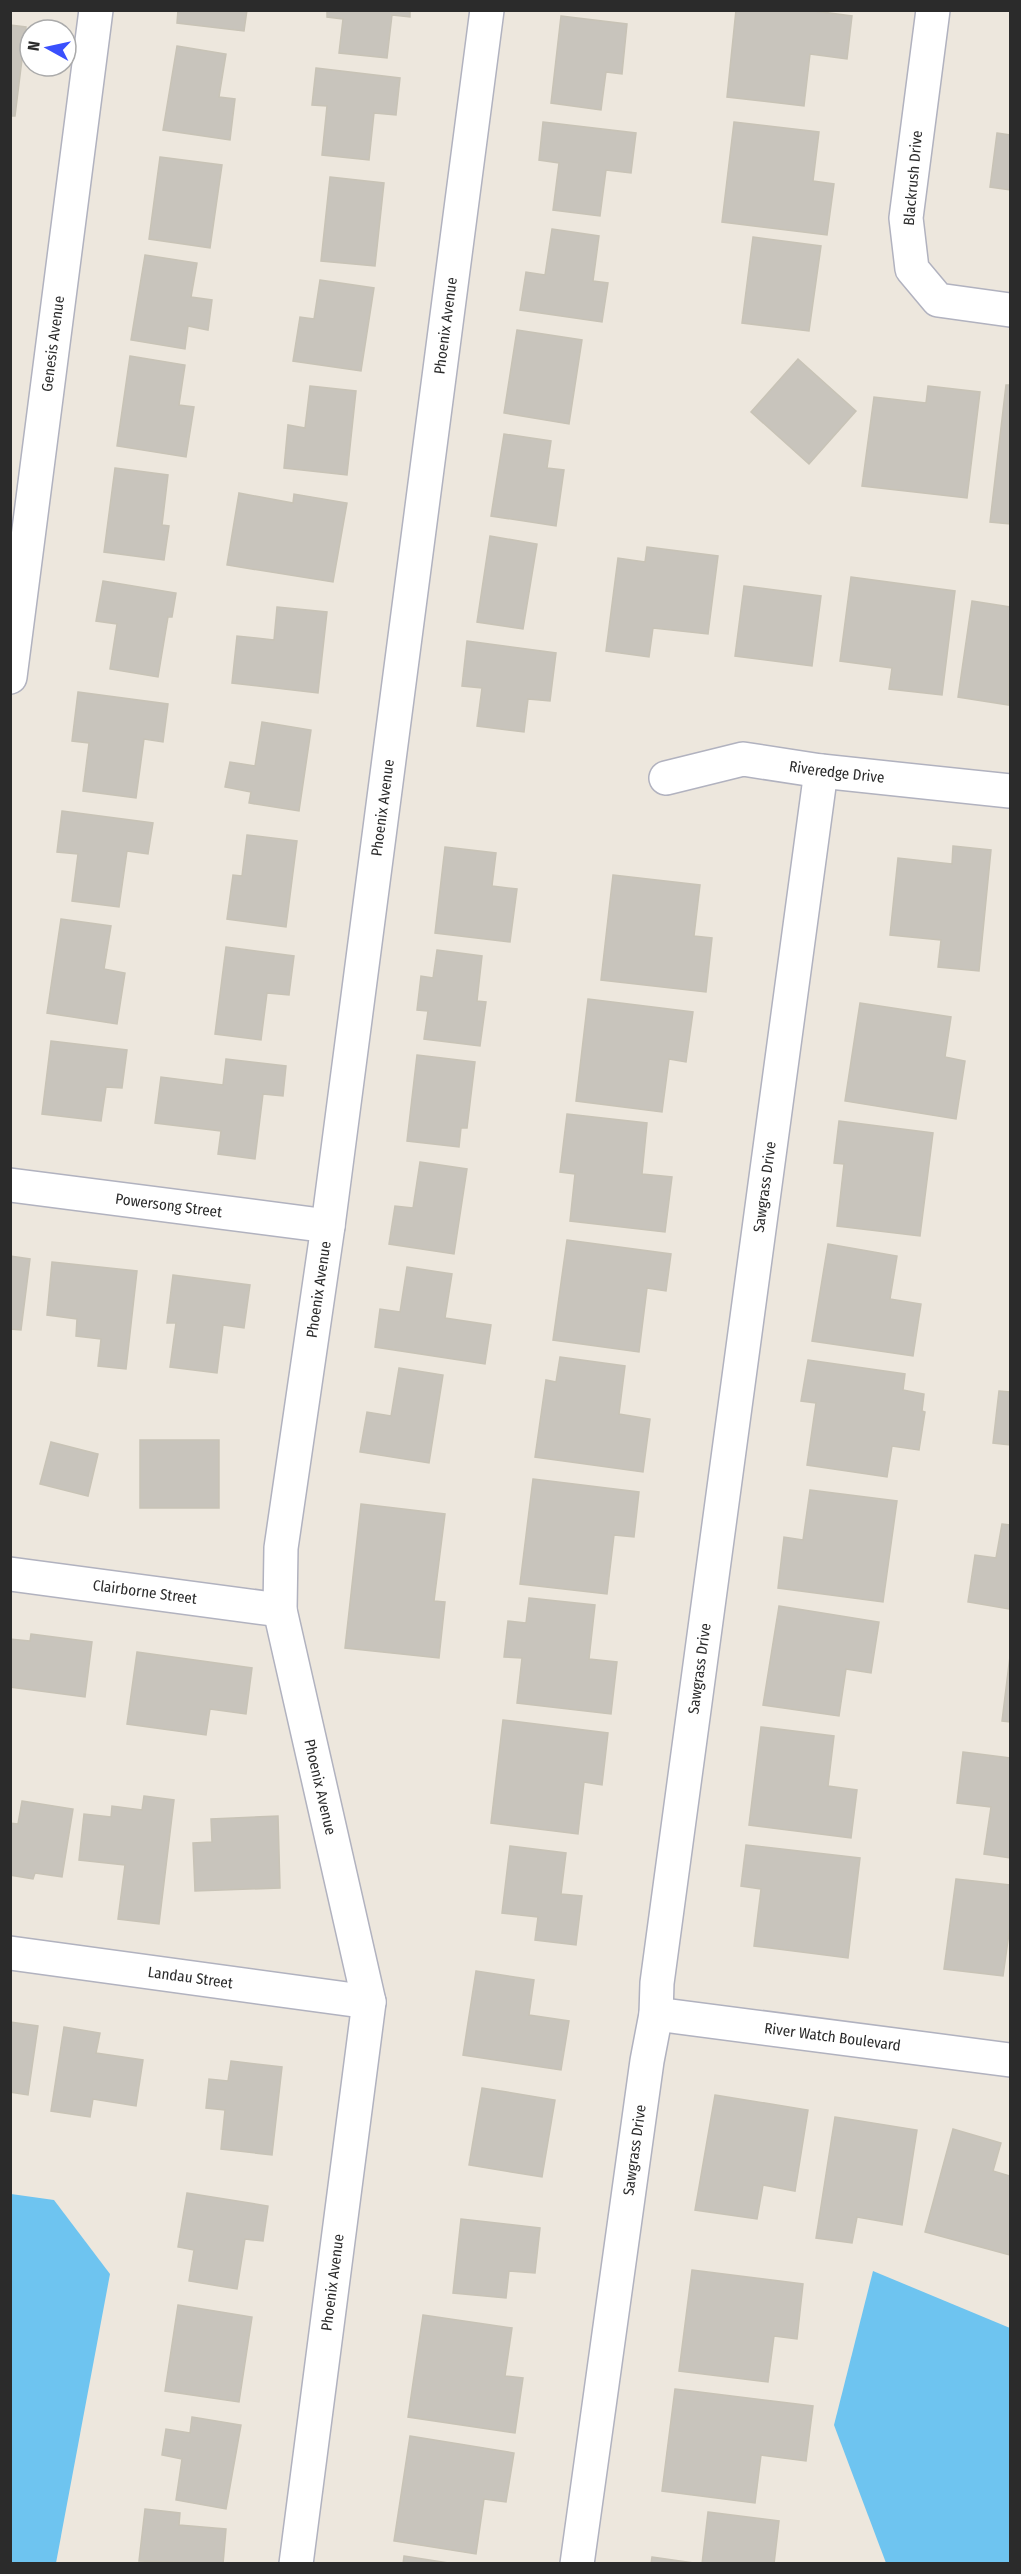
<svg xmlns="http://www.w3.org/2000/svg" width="1021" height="2574" font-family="'Fira Sans Condensed',sans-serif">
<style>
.water{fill:#6ec4f0}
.building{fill:#c8c4bc;stroke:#c8c3b6;stroke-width:1.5}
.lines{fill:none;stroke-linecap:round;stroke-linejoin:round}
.minor-casing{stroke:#b1b2bf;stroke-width:36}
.minor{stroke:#fff;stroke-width:33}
.labels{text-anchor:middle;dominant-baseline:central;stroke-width:4.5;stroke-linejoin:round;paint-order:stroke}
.street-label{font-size:15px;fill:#2b2b2b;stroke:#fff}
</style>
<rect width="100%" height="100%" fill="#ede7dd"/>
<!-- water -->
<g class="water">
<polygon points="11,2194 54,2200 110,2274 56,2563 11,2563"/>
<polygon points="873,2271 1010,2328 1010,2563 886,2563 834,2425"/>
</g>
<!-- building -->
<g class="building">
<polygon points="178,10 247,10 244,31 177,23"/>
<polygon points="327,10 410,10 410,17 392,15 387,58 339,53 343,19 327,17"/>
<polygon points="736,10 807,10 852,16 847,59 810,54 804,106 727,97"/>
<polygon points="561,16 627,24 622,74 606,72 601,110 551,103"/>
<polygon points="10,25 26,27 15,116 10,116"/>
<polygon points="177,46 226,54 219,97 235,99 230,140 163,130"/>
<polygon points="316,68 400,78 396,115 374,113 369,160 322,155 327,106 312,105"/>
<polygon points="543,122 636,133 631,173 606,170 600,216 553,210 559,163 539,160"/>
<polygon points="734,122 819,132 813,181 834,184 827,235 722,222"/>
<polygon points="997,133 1010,135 1010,190 990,187"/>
<polygon points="160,157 222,165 210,248 149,239"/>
<polygon points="330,177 384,183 375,266 321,261"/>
<polygon points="552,229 599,236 593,281 608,283 602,322 520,310 526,272 545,275"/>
<polygon points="753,237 821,246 809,331 742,323"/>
<polygon points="145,255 197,263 191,297 212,300 208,330 188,326 185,349 131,340"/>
<polygon points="320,280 374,288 361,371 293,361 300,317 314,319"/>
<polygon points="517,330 582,340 569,424 504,413"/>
<polygon points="130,356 185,365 179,405 194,407 186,457 117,446"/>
<polygon points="798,359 856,411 809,464 751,412"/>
<polygon points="1006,385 1010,385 1010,524 990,522"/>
<polygon points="310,386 356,391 347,475 284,468 288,425 305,428"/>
<polygon points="928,386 980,392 967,498 862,486 874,397 926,403"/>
<polygon points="504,434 551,441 547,468 564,470 556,526 491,516"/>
<polygon points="115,468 168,475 162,525 169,526 164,560 104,552"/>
<polygon points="239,493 293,503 294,494 347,503 333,582 227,565"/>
<polygon points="490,536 537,544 523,629 477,622"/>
<polygon points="647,547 718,556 708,634 653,628 649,657 606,651 618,558 645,562"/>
<polygon points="851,577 955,591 942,695 889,689 892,668 840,661"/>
<polygon points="103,581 176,593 172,617 168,617 158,677 110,669 117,624 96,621"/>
<polygon points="744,586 821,596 812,666 735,656"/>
<polygon points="972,601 1010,607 1009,705 958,697"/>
<polygon points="277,607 327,612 318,693 232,683 237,636 274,640"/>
<polygon points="467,641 556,653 550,701 528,699 524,732 477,726 482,688 462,686"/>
<polygon points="78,692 168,704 163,742 144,739 136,798 83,791 89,743 72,741"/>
<polygon points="262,722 311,730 299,811 249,803 251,792 225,787 230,762 255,766"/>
<polygon points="62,811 153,823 148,854 127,851 119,907 72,901 78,854 57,852"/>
<polygon points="247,835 297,841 286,927 227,919 233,875 242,876"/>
<polygon points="953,846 991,850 979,971 938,967 941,940 890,935 898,858 952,864"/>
<polygon points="445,847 496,853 492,886 517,889 510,942 435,933"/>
<polygon points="613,875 700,885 694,936 712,938 706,992 601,980"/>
<polygon points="61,919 111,926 104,969 125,973 117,1024 47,1013"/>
<polygon points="226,947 294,956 289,995 267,993 261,1040 215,1034"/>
<polygon points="437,950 482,956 477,1001 486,1002 480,1046 424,1039 428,1011 417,1010 421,976 433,978"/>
<polygon points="588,999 693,1012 686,1062 669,1059 662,1112 576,1101"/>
<polygon points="860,1003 951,1017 945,1057 965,1061 956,1119 845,1101"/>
<polygon points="51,1041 127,1050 122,1088 106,1087 101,1121 42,1114"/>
<polygon points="417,1055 475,1062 467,1128 461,1128 459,1147 407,1141"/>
<polygon points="226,1059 286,1066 283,1096 263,1094 255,1159 218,1154 221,1131 155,1123 161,1077 223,1085"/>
<polygon points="567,1114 647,1123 642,1174 672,1177 665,1232 570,1221 575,1174 560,1172"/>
<polygon points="839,1121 933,1133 920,1236 837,1226 844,1164 834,1163"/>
<polygon points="420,1162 467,1169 454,1254 389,1244 395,1206 413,1208"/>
<polygon points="567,1240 671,1254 666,1291 647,1288 639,1352 553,1340"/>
<polygon points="828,1244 897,1256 890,1299 921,1304 913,1356 812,1341"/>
<polygon points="10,1256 30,1259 21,1330 10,1329"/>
<polygon points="52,1262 137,1271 126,1369 98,1366 101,1339 76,1336 77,1319 47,1315"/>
<polygon points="407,1267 452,1274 445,1318 491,1325 485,1364 375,1347 380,1309 400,1312"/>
<polygon points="173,1275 250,1285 244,1328 223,1325 217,1373 170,1367 176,1323 167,1323"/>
<polygon points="560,1357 625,1366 619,1414 650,1419 643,1472 535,1457 546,1380 556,1382"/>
<polygon points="808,1360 905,1374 903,1390 924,1394 922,1411 925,1412 919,1450 892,1446 887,1477 807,1465 816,1403 801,1401"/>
<polygon points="399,1368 443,1375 429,1463 360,1452 367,1412 391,1416"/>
<polygon points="999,1391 1010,1392 1010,1445 993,1443"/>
<rect x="140" y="1440" width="79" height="68"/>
<polygon points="51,1442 98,1454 88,1496 40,1484"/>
<polygon points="533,1479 639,1492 634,1537 614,1535 607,1594 520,1584"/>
<polygon points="810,1490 897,1501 883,1602 778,1588 784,1537 803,1540"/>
<polygon points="361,1504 445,1514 434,1601 445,1602 439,1658 345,1648"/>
<polygon points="1002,1524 1010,1525 1010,1609 968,1602 975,1555 996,1558"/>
<polygon points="529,1598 595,1605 589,1659 617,1662 611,1714 517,1703 522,1658 504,1657 508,1621 526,1623"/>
<polygon points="779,1606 879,1622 871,1673 846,1669 839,1716 763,1705"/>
<polygon points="31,1634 92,1642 85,1697 10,1687 10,1639 30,1641"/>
<polygon points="137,1652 252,1668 246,1714 210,1709 206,1735 127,1724"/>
<polygon points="1010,1656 1010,1722 1002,1721"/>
<polygon points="503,1720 608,1733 602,1785 584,1782 578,1834 491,1823"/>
<polygon points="761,1727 834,1736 828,1786 857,1790 851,1838 749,1825"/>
<polygon points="963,1752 1010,1758 1010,1858 984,1854 991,1807 957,1803"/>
<polygon points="144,1796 174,1800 159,1924 118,1919 125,1865 79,1860 84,1814 111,1817 112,1806 142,1810"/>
<polygon points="22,1801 73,1809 62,1877 35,1873 33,1879 10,1875 10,1823 18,1824"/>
<polygon points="278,1816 280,1888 195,1891 193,1843 212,1842 211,1819"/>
<polygon points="746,1845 860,1858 848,1958 754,1946 761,1889 741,1886"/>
<polygon points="510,1846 566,1853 561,1894 582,1896 576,1945 535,1940 538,1917 502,1913"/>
<polygon points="956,1879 1010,1885 1010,1926 1003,1976 944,1969"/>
<polygon points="476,1971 534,1980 529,2015 569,2021 561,2070 463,2055"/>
<polygon points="10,2022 38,2026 28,2095 10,2092"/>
<polygon points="64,2027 100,2033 96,2053 143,2060 136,2106 93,2099 90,2117 51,2111"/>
<polygon points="231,2061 282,2067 272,2155 221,2149 225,2110 206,2108 209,2079 228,2081"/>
<polygon points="482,2088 555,2100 542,2177 469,2165"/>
<polygon points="715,2095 808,2110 795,2191 763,2185 757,2219 695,2210"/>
<polygon points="835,2117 917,2130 902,2225 857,2217 852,2243 816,2238"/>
<polygon points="953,2129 1001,2143 993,2171 1010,2176 1010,2255 925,2232"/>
<polygon points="187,2193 268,2206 263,2241 245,2239 237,2289 189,2281 194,2250 178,2247"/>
<polygon points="461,2219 540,2228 535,2273 509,2271 506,2298 453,2293"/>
<polygon points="692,2270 803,2284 797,2339 774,2336 768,2382 679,2371"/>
<polygon points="178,2305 252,2317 239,2402 165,2391"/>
<polygon points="423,2315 512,2328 505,2376 523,2378 515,2433 408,2417"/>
<polygon points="675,2389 813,2406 806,2461 761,2455 755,2503 662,2491"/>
<polygon points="192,2417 241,2425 226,2509 176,2500 182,2459 162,2455 166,2429 190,2433"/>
<polygon points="410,2436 514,2453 506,2502 484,2499 476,2554 394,2541"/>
<polygon points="145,2509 180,2513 179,2525 226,2529 223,2564 139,2561"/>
<polygon points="708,2512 779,2521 774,2564 702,2564"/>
<polygon points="404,2556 455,2564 403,2564"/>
<polygon points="652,2557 701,2564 651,2564"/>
</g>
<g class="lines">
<defs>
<g id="minor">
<polyline points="933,10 906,218 912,269 938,300 1010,310"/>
<path id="s1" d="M10 677 96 10"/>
<path id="s2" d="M666 778 743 759 821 771 1010 791"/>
<path id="s3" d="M10 1185 328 1226"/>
<path id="s4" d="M10 1574 280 1610"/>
<path id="s5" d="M10 1953 369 2002"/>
<path id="s6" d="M656 2014 1010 2060"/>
<path id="s7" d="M296 2564 369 2002 280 1610 281 1548 328 1226 487 10"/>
<path id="s8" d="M577 2564 647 2061 656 2014 657 1983 821 771"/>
</g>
</defs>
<!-- minor casing -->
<use href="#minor" class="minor-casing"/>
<!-- minor -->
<use href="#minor" class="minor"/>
</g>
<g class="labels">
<!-- street labels -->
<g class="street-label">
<text transform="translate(913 178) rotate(-85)">Blackrush Drive</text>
<text stroke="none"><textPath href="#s7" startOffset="2264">Phoenix Avenue</textPath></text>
<text stroke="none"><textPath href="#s1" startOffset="336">Genesis Avenue</textPath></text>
<text stroke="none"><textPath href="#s2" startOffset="174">Riveredge Drive</textPath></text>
<text stroke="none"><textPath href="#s7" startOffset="1778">Phoenix Avenue</textPath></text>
<text stroke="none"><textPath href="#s8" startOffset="1390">Sawgrass Drive</textPath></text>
<text stroke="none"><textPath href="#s3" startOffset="160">Powersong Street</textPath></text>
<text stroke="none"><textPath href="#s7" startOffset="1292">Phoenix Avenue</textPath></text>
<text stroke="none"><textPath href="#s4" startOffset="136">Clairborne Street</textPath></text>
<text stroke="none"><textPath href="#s8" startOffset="904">Sawgrass Drive</textPath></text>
<text transform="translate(320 1787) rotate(77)">Phoenix Avenue</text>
<text stroke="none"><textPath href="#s5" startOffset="182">Landau Street</textPath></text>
<text stroke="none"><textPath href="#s6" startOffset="178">River Watch Boulevard</textPath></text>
<text stroke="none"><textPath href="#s8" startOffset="418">Sawgrass Drive</textPath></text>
<text stroke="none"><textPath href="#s7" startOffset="284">Phoenix Avenue</textPath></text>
</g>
</g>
<!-- border -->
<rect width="1021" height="2574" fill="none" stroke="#2b2b2b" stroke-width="24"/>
<!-- north arrow -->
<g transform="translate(48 48) rotate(278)"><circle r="28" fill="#ffffff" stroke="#aaaaaa" stroke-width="1.5"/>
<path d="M0-4.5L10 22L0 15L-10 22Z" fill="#3a50fd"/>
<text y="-9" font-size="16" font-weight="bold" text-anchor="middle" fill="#2b2b2b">N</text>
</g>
</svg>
